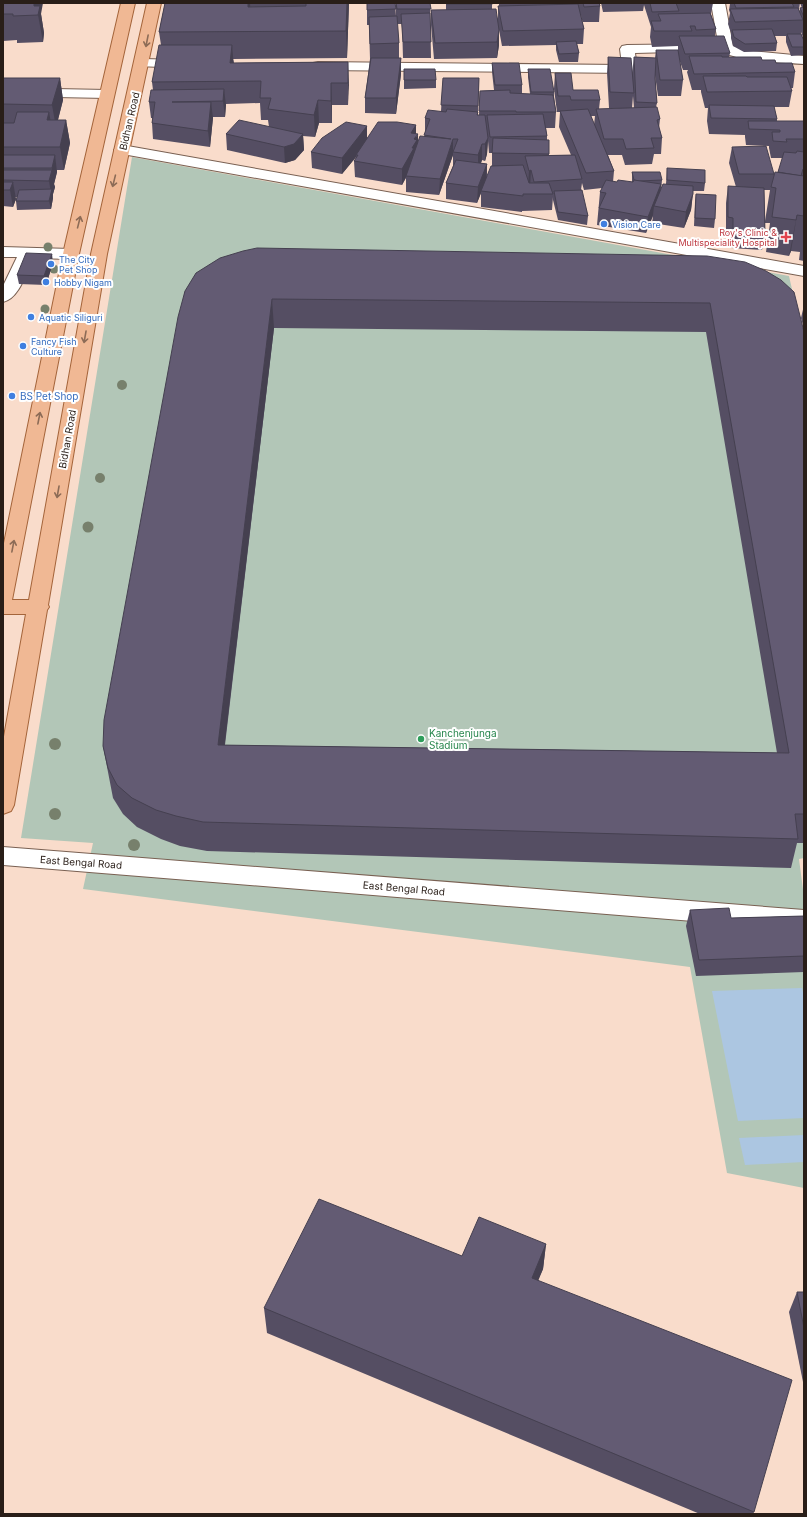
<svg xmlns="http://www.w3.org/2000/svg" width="807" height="1517" font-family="Inter,sans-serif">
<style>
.green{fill:#b2c6b7}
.water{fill:#acc6e1}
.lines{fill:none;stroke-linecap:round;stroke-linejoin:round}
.minor-casing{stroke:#796052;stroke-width:2}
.major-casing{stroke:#a4643a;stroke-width:2}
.minor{fill:#fff;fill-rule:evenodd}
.major{fill:#f0b894;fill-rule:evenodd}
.tree{fill:#77806c}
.wall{fill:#554e63;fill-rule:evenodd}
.shaded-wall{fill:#454050}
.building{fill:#635b73;stroke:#454050;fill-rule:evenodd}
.oneway{stroke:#8c6b56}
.shop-dot{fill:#3f7fe0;stroke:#fff;stroke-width:1.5}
.health-dot{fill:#e0444e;stroke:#fff;stroke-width:1.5}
.leisure-dot{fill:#2e9e5b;stroke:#fff;stroke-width:1.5}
.labels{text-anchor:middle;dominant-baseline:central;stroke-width:4;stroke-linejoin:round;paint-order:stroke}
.far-shop-label{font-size:9px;fill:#366cbe;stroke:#fff;text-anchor:start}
.far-health-label{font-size:9px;fill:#be3a42;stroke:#fff;text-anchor:end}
.street-label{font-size:10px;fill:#291e18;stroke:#fff}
.shop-label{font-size:10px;fill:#366cbe;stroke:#fff;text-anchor:start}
.leisure-label{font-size:10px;fill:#27864d;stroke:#fff;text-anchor:start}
</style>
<rect width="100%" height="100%" fill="#f9dccb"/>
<!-- green -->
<polygon class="green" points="132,157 789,276 804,342 804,858 799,859 804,897 804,1188 727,1173 690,967 83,889 93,843 21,838"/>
<!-- water -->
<g class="water">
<polygon points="802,988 804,997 804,1118 738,1121 712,991"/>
<polygon points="804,1135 804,1162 745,1165 739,1138"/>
</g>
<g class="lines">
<defs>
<g id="minor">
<path d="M711 3H725L733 46 752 51 804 56V64C786 63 729 62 719 48Z"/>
<polygon points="707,44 712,45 714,48 712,51 635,53 637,69 635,72 630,73 318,70 313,69 311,66 313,63 318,62 622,65 620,49 622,46 627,45"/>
<polygon points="142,59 185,60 190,61 192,64 190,67 185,68 137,66 135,63 137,60"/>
<polygon points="3,88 107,90 112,91 114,94 112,97 107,98 3,96"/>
<polygon points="122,145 804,266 804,276 117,153 114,150 117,147"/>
<path d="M3 247 71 249 77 251 79 254 77 257 71 259 33 258C26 272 20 298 3 302V286L17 257H3Z"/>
<polygon points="3,847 804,910 804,930 3,865"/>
</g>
<polygon id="major" points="121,3 135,3 79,254 12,600 29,600 91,254 147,3 161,3 107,254 48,605 49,607 47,610 14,805 11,811 3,814 3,742 26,614 3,614 3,548 63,254"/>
</defs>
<!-- minor casing -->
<use href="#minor" class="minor-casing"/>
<!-- major casing -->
<use href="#major" class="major-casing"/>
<!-- minor -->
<use href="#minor" class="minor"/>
<!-- major -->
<use href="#major" class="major"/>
</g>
<!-- trees -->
<g class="tree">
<circle cx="48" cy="247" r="4.5"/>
<circle cx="54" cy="269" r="4.5"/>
<circle cx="45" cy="309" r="4.5"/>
<circle cx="122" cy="385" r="5"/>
<circle cx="100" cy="478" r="5"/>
<circle cx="88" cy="527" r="5.5"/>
<circle cx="55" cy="744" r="6"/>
<circle cx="55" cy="814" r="6"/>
<circle cx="134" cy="845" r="6"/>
</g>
<!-- wall -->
<g class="wall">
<polygon points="3,3 41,14 44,33 43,42 17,43 17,40 3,41"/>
<polygon points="165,3 349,3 347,58 233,59 234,63 348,62 348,105 332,105 332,123 319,123 315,137 303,136 304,150 295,160 285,163 227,150 226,134 269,127 268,120 261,120 260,103 226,104 225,117 213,117 210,147 153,139 152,123 152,118 151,118 149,102 153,90 152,82 161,45 159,32"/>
<polygon points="367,3 395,3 396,16 396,3 430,3 431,58 403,58 402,24 397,24 399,43 399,58 401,58 401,74 396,114 365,113 365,98 370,59 369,25 367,25"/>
<polygon points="446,3 492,3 492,9 498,19 498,6 499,6 499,3 599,3 600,6 599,22 582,22 581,15 584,29 583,44 577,44 579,53 578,62 559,62 556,50 556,45 502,46 499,30 499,45 497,58 434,59 431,25 431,10 446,10"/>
<path d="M601 3H713L711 14 716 29 715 36 730 53 729 57 762 60 776 63 795 72 793 88H791L792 91 789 107H774L777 119V121H804V261L799 260 800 252 791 251 789 256 766 252 770 223H765V234L762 250 731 248V234H726V203L728 186 736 187 729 163 732 147 774 174 778 172 783 158H771L769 148V146L746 145 745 137V135L709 134 707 121 708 108H705L701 92V90H692L687 72 688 70H683L679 59 683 80 681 96H658L655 75 657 103 656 107 660 119 659 128 662 138 661 154H654L652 164 625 165 622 155H608L614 171 613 182H632V172L662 180 661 191 666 184 667 168 705 183 704 191H693L691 210 684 228 652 223 653 216 646 233 597 225 600 192 602 188 584 190 582 183 581 190 588 216 587 225 558 220 553 200V197L552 210 522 211V212L481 207V193L477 203 446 199V183L453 166V155L439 195 406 192V178L402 185 355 177 354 161 356 159V157L342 174 312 168 311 152 367 126V138L416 125V134L418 145 424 137 425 133V118L441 111 443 78H479L478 112V115H479L480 91 494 90 492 72V63L522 85V94H530L528 77V69L554 92V96L556 112 555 128H546L547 136V140H549V155H571L559 127 560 112H557L554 89 555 73 573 90 600 100 599 109H620L609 108 607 73 608 57 632 73 634 57 655 58 656 50H678V46L652 47 650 37 651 27 644 5 643 11 603 12ZM633 96 634 108H632ZM591 116H595L594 125ZM488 141 489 153H492V166L487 178V164L481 163 482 160 485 161 487 154ZM764 190H770L765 221Z"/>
<polygon points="727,3 800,3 799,9 800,12 800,8 802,8 800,3 804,3 804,40 801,32 801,34 804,41 804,55 791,56 786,42 786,36 775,36 777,43 776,51 744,52 733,46 731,38 731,33 728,24 730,13 729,10 730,4 728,4"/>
<polygon points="404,69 436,80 436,88 404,89"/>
<polygon points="3,78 60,78 63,100 58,120 66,120 70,143 64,170 57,170 57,172 54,184 55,187 53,194 53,198 51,209 17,210 16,201 17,197 15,197 16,199 13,207 3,206"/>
<polygon points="696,194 715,219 714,228 694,226 695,202"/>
<path d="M707 256 804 332V843H797L791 868 207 851 180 846 161 839 137 827 123 814 113 798 103 746 185 291ZM274 328 706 332 777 753 225 745Z"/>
<polygon points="53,263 46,285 19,284 17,275"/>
<polygon points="804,305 804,329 801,318"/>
<polygon points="690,910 731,918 804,916 804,972 696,976 686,926"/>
<polygon points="546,1244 543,1269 538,1280 754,1512 753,1514 700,1514 267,1333 264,1308 462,1256"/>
<polygon points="797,1292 804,1292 804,1387 789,1312"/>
</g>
<!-- shaded-wall -->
<g class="shaded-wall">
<polygon points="34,3 43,3 41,14 44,33 43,42 38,15 34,6"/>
<polygon points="248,3 250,3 251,17 248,7"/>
<polygon points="347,3 349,3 347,58 346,31"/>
<polygon points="499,30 499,45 497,58 497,42"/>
<polygon points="232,45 234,67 230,63"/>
<polygon points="401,58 401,74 396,114 396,98"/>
<polygon points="348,62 349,85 348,105"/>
<polygon points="60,78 63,100 56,127 52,105"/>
<polygon points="331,83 332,105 332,123 331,101"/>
<polygon points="224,89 226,105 225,117 223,101"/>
<polygon points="318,100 319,123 315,137 314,115"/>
<polygon points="211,102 213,118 210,147 208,131"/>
<polygon points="49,112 53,134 47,120"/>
<polygon points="66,120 70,143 64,170 60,147"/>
<polygon points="416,125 416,137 418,134 418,150 406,176 406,177 402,185 402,169 411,133"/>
<polygon points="367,126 367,142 356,155 356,157 342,174 342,158"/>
<polygon points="303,134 304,150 295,160 285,163 284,147"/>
<polygon points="488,138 487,154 485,161 485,144"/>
<polygon points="453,139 453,155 439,195 440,179"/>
<polygon points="482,144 482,160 478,171 478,155"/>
<polygon points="55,155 57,172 54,184 55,187 53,194 53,198 51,209 49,201 51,193 49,181 52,171 52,168"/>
<polygon points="487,164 486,180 481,191 481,193 477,203 478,187"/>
<polygon points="531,170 530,187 528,187 529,171"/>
<polygon points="13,182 16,199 13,207 10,190"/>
<polygon points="661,184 659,200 654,206 653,215 646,233 648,217"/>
<polygon points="693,194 691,210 684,228 686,212"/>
<polygon points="797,215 791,251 789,256 796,220"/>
<polygon points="52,254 53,263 46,285 44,276"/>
<polygon points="272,299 274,328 221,775 218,745"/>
<polygon points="546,1244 543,1269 529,1303 532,1278"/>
</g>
<!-- building -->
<g class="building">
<polygon points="3,3 34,3 34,6 40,6 38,15 13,16 13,14 3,14"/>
<polygon points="165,3 248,3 248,7 306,6 306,3 347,3 346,31 159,32"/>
<polygon points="367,3 395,3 396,9 367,10"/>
<polygon points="396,3 430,3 431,9 397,9"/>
<rect x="447" y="3" width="45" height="1"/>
<polygon points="583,3 599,3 600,6 584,7"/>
<polygon points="650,3 676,3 679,11 652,12"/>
<polygon points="734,3 792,3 794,7 736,8"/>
<polygon points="578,4 584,29 503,31 498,6"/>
<polygon points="804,7 804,17 800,8"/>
<polygon points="798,8 803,20 735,22 730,9"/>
<polygon points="496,9 499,30 497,42 435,43 431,10"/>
<polygon points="430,13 431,42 403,42 401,14"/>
<polygon points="710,13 716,29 696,30 695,26 690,26 692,31 654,31 651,21 661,21 658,14"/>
<polygon points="397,16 399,43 370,44 369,17"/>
<polygon points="772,29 777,43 745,44 734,37 732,30"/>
<polygon points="787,34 801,34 804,41 804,47 792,47"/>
<polygon points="679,36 724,36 730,53 685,54"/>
<polygon points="576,41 579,53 559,54 556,42"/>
<polygon points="159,45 232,45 230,63 348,62 348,83 331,83 331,101 318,100 314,115 268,109 271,98 260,98 261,81 152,82"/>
<polygon points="656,50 678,50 683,80 660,80"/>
<polygon points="689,56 722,56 722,57 761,57 762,60 775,60 776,63 792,63 795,72 694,74"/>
<polygon points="608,57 631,58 634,93 610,92"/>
<polygon points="634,57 656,58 655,78 657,103 636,102"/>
<polygon points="371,58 401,58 396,98 365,98"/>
<polygon points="492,63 519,63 522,85 495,85"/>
<polygon points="404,69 435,69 436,80 404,80"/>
<polygon points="528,69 550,69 554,92 531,92"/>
<polygon points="555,73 571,73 573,90 598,90 600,100 571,100 570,96 558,96"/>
<polygon points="703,76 746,76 747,77 787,77 792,91 707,92"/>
<polygon points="3,78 60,78 52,105 3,104"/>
<polygon points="443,78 479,78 478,106 441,105"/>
<polygon points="224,89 223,101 172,102 211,102 208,131 152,123 155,102 149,102 151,90"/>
<polygon points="510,90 510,93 553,95 556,112 516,112 516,111 479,111 480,91"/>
<polygon points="709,105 774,106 777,119 711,118"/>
<polygon points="657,107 660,119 657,120 662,138 651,138 654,148 626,149 623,139 604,139 596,109"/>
<polygon points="447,109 478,112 477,115 485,115 488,138 485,144 482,144 478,155 453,152 458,139 453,139 440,179 406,176 420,136 451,139 424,135 430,119 425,118 428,110 446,112"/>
<polygon points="588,109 614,171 586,173 560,111"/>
<polygon points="17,112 49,112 47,120 66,120 60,147 3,147 3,123 14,123"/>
<polygon points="543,114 547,136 490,137 487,115"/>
<polygon points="239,120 303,134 294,144 284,147 226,134"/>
<polygon points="748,121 804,121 804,139 786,139 787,142 773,141 772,132 780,132 780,130 749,129"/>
<polygon points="346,122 367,126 342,158 311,152 322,138"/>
<polygon points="378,122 397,122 416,125 411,133 418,134 414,139 417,140 412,148 414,148 402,169 354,161 358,155 356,155"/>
<polygon points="493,138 549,140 549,154 492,153"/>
<polygon points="766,146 774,174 739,174 732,147"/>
<polygon points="797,151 804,152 804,169 803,169 801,176 778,172 784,152 796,153"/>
<polygon points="3,155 55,155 52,168 3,168"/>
<polygon points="575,155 582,179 534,182 531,170 529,171 525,156"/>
<polygon points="456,160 487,164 478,187 446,183"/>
<polygon points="523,165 529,183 549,183 553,194 523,194 523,196 481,191 491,166"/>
<polygon points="667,168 705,170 705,183 667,180"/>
<polygon points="3,170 52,170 49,181 3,180"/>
<polygon points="632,172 660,172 662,180 639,181 634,180"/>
<polygon points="775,172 804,176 804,216 797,215 796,220 772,217 776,188 771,187"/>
<polygon points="606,180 617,182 618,180 633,182 634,180 661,184 648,217 599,208 606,193 600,192"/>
<polygon points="3,182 13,182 10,190 3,190"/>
<polygon points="663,184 693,186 693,194 686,212 654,206"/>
<polygon points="728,186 764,188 765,234 733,232 733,218 728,217"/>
<polygon points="52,189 49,201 16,201 19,190"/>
<polygon points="582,190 588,216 558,212 554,191"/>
<polygon points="696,194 716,195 715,219 695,218"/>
<path d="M257 248 707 256 745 262 766 271 781 280 794 292 804 332V814H795L798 839 203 822 176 816 156 810 132 798 117 785 108 768 103 746 104 720 178 317 185 291 196 273 220 258 243 251ZM272 299 710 303 789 753 218 745Z"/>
<polygon points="26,253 52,254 44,276 17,275"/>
<polygon points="729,908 731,918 804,916 804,956 699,960 690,910"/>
<polygon points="319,1199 462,1256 479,1217 546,1244 532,1278 792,1380 754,1512 264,1308"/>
<polygon points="797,1292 804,1292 804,1328"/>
</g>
<!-- one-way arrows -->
<defs><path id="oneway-shaft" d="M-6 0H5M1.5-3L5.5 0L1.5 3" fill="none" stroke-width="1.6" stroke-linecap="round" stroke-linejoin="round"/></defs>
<g class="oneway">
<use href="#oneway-shaft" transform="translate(147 41) rotate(101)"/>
<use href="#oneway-shaft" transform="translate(114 181) rotate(104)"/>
<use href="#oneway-shaft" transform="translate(79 222) rotate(-76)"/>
<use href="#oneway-shaft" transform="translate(85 337) rotate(100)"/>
<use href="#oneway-shaft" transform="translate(39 418) rotate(-79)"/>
<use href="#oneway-shaft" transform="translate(58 492) rotate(100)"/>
<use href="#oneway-shaft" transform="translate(13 546) rotate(-79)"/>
</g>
<!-- markers -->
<g class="shop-dot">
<circle cx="604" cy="224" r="4"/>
<circle cx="51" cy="264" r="4"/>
<circle cx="46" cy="282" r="4"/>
<circle cx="31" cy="317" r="4"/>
<circle cx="23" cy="346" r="4"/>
<circle cx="12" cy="396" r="4"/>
</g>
<path class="health-dot" d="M784 231h4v4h4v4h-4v4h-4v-4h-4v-4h4z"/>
<circle class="leisure-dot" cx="421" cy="739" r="4"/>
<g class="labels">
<!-- far-shop labels -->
<g class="far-shop-label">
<text x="612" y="224">Vision Care</text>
<text x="59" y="259">The City<tspan x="59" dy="10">Pet Shop</tspan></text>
<text x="54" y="282">Hobby Nigam</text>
<text x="39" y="317">Aquatic Siliguri</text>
<text x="31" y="341">Fancy Fish<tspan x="31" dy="10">Culture</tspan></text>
</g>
<!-- far-health labels -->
<g class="far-health-label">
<text x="777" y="232">Roy's Clinic &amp;<tspan x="777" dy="10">Multispeciality Hospital</tspan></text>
</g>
<!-- street labels -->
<g class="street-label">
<text transform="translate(129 121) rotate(-77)">Bidhan Road</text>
<text transform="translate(67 439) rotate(-80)">Bidhan Road</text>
<text transform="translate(81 862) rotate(4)">East Bengal Road</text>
<text transform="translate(404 888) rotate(5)">East Bengal Road</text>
</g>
<!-- shop labels -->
<g class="shop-label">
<text x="20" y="396">BS Pet Shop</text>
</g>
<!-- leisure labels -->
<g class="leisure-label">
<text x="429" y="733">Kanchenjunga<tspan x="429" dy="12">Stadium</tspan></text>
</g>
</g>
<!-- border -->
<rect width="807" height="1517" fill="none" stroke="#291e18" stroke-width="8"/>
</svg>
